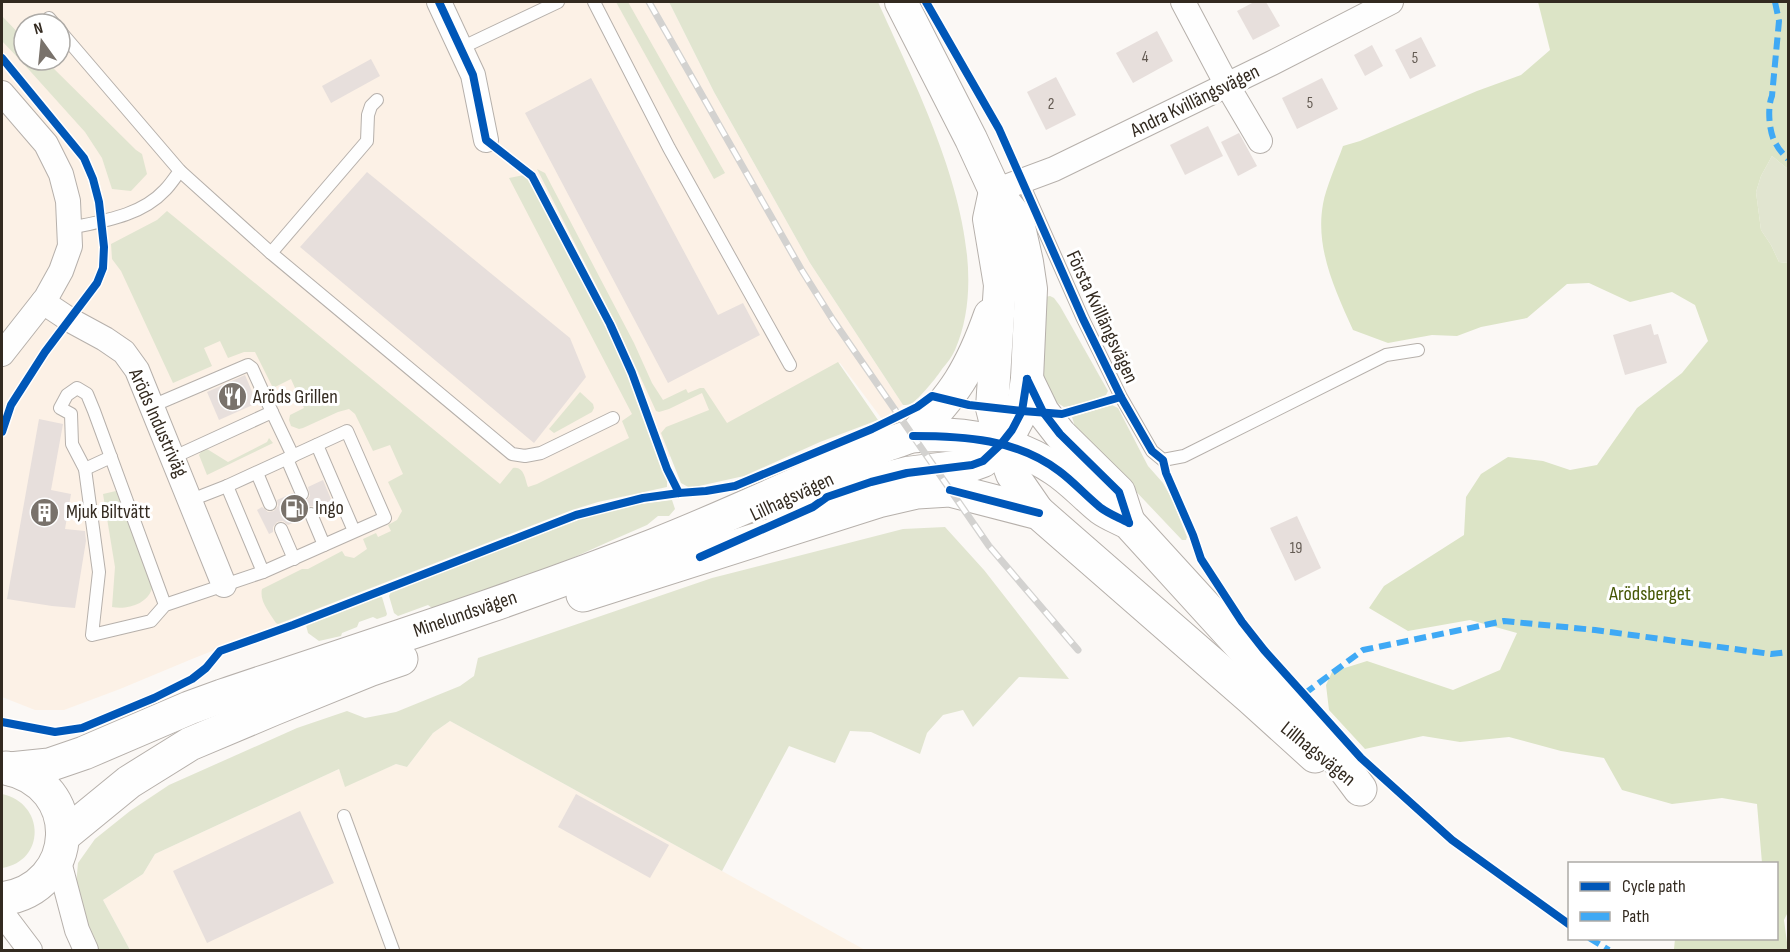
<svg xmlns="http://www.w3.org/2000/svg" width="1790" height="952" font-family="'Sofia Sans Condensed',sans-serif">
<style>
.commercial{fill:#fcf2e6}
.built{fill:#fcf1e6;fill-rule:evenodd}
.green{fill:#e1e5d0}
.forest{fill:#dce4c6}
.building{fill:#e7dfdc}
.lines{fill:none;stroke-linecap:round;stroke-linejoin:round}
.service-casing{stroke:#b6b0ab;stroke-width:14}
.minor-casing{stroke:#b6b0ab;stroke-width:26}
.tertiary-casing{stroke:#b6b0ab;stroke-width:34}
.secondary-casing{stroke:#b6b0ab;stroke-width:35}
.service{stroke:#fefefe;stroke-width:12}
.minor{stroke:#fefefe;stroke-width:24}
.tertiary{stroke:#fefefe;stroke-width:32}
.secondary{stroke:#fefefe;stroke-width:33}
.rail-casing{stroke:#d3d2d0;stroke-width:7}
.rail{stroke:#fff;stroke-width:4.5;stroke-dasharray:14;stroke-linecap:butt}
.quiet{stroke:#3fa9f5;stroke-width:6;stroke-dasharray:12 6;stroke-linecap:butt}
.cycleway-casing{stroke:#fff;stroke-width:11}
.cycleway{stroke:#0057b8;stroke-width:8}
.labels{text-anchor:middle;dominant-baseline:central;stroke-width:6;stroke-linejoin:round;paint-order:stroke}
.number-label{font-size:16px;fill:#635a52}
.street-label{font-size:20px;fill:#332a20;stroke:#fff}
.poi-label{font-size:20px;fill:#332a20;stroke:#fff;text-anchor:start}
.park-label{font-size:20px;fill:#465705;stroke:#fff}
</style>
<rect width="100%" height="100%" fill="#fbf8f5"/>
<!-- commercial -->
<polygon class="commercial" points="450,721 722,871 865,950 130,950 103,900 143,874 155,854 339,769 345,786 396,764 407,767 433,733"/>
<!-- built -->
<path class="built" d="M2 2H669L714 92 810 263 903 405 882 419 840 363 593 499 192 659 120 689 64 710H35L2 697ZM24 24H60V60H24Z"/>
<!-- green -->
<g class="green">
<polygon points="616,2 628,2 725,173 714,179"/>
<path d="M669 2H878C920 96 1000 247 955 350 952 357 947 363 942 369 938 376 918 400 912 403 909 405 906 405 903 405L810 263 714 92Z"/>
<polygon points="2,16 24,39 24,60 45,60 136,150 142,154 147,174 131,191 112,189 102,158 85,132 22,62 2,41"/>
<polygon points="1772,156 1788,169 1788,263 1779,262 1771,245 1761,230 1756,192 1761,176"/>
<polygon points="537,169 545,173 634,343 652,383 663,400 686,389 688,393 700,388 704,388 727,423 838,362 878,420 820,442 744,476 690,488 681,483 661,433 666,427 709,410 702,393 669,409 659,412 656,411 616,324"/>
<path d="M524 175 532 183 576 266 623 364 667 477V487L598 502 572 510 278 624 276 623C270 613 259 601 262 589L302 569H308L342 551 345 556 354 558 367 549 363 539 376 533 378 537 391 531 388 525 397 520 402 511 388 482 403 474 390 445 373 451 355 414 349 409 338 412 303 428 299 429 291 426 289 420 290 415 304 408 291 379 273 388 255 352H244L228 358 220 341 204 348 212 366 173 383 121 271 112 259 111 244 157 220 167 211 500 484 513 468C524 466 525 479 528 487L537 484 629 438 622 421 632 414 509 178Z"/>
<polygon points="1050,296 1054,298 1060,306 1108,391 1106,395 1081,404 1064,407 1053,400 1041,376 1045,297"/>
<polygon points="580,392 593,404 594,408 592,412 554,433 549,429"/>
<polygon points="1112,405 1118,408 1148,466 1163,483 1172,499 1187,537 1186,540 1182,540 1075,427 1072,417"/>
<polygon points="269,438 273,443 207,475 199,455 202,450 207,449 228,462 267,442"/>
<path d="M116 491 148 572 152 588C148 604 127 610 112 607L115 567 103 494Z"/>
<path d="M672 500 675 509 669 516H658L647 525C577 555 507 591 432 608L428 605 398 616 394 613 389 596 391 592 593 514 633 505Z"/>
<polygon points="945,527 984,570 1069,679 1019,677 973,727 963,710 943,715 927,733 920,754 871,732 850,731 835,763 789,746 722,871 450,721 433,733 407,767 396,764 345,787 339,769 155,854 143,874 103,900 130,950 97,950 80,909 76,885 78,863 95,839 130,811 169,785 297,728 347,711 365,718 396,712 460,686 474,676 478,658 712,578 903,529"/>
<polygon points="379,596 382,597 387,614 386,616 377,619 373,617 359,622 357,627 342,633 341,636 319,641 308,633 306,625"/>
<path d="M2 794C45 803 46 861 2 868Z"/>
</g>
<!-- forest -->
<path class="forest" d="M1538 2H1788V169L1772 156 1761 176 1756 192 1761 230 1771 245 1779 262 1788 263V912L1784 920 1788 950H1675L1674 949 1675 939 1776 938V864L1762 863 1757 804 1722 798 1672 804 1622 790 1604 758 1561 751 1509 737 1460 742 1423 736 1365 749 1329 710 1326 685 1332 672 1367 661 1453 690 1500 670 1517 633 1470 620 1408 631 1369 608 1384 586 1464 535 1466 497 1481 474 1508 457 1543 461 1570 470 1597 465 1637 408 1682 373 1708 341 1695 305 1672 292 1630 302 1589 283 1567 284 1527 318 1481 327 1457 336 1432 335 1388 343 1353 330C1335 290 1315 248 1323 204 1326 187 1337 163 1343 146L1360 141 1477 91 1521 75 1550 50Z"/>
<!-- building -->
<g class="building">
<polygon points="1254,2 1266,2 1280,26 1253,40 1237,11"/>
<polygon points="1157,31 1173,61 1133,83 1116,53"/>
<polygon points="1421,37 1436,66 1410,79 1395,50"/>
<polygon points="1372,45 1383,66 1365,76 1354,55"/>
<polygon points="371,59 380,76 331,103 322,86"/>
<polygon points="1056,77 1076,115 1046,130 1027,92"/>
<polygon points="591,78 718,315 743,303 760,335 668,383 525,113"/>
<polygon points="1322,78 1338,109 1297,129 1282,98"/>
<polygon points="1208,126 1223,156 1185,175 1170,145"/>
<polygon points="1239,133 1257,166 1238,176 1221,142"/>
<polygon points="367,172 570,338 586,377 534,443 300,247"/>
<polygon points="1651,324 1654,335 1658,334 1667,363 1625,375 1613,335"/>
<polygon points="245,375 257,403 219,420 207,392"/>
<polygon points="39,419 63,424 51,490 71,494 65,529 85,531 86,541 75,608 52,606 7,599"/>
<polygon points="323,480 333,504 319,511 313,506 307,507 303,512 304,518 288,525 283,521 277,522 273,527 273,532 269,534 257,510 262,507 268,512 274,511 278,506 277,500 293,493 298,501 306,501 310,496 308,487"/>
<polygon points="1297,516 1321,568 1295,581 1270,528"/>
<polygon points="576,794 669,845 650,878 558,827"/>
<polygon points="300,811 334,883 207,943 173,871"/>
</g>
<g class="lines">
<defs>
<g id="service">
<polyline points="594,2 669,148 790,365"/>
<polyline points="49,18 54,24"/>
<polyline points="60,31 180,171 271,253 512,454 525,456 541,453 613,418"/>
<polyline points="461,48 558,2"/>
<polyline points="1022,181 1083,319 1121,397 1152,451 1163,460 1184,456 1386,355 1418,350"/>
<path d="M70 228C103 221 141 216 165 190 171 184 175 177 180 171"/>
<polyline points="271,253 367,141 368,115 371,106 377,100"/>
<polyline points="152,406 248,365 252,368 272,412 174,457"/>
<polyline points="272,412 293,456"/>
<polyline points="317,445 354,531"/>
<polyline points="287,459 302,494"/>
<polyline points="85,469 111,457"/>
<polyline points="257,473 270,504"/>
<polyline points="227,486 263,572"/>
<polyline points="311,514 324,545"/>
<polyline points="281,529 294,559"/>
<polyline points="165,605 151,621 92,635 99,572 85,469 72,444 71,414 60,408 67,395 77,388 87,394 94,411 165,605 263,572 385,518 347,431 227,486 191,500"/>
<polyline points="344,816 393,950"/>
</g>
<g id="minor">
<polyline points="439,2 473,75 486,140"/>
<polyline points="1183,2 1227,85 1260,141"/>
<polyline points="2,93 46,144 61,174 68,201 70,246 61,271 46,298 2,354"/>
<polyline points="995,191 1054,169 1272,63 1391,2"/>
<polyline points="43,302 70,320 105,339 124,352 137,370 224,585"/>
<polyline points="58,858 77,930 86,950"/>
<polyline points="2,913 30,950"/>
</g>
<g id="tertiary">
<polyline points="995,191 989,219 1000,285 992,408 1001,444 1012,474 1039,513"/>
<polyline points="1027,379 1043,412 1060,434 1119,492 1129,523"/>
<path d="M913 436C954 396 971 369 990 315"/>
<polyline points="783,521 813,507 827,497 871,482 907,473 972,465 983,461 1001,444 1012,430 1022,411 1027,379 1031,289 1027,262 1017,218 995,191 971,139 901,2"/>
</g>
<g id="secondary">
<polyline points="583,595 878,501 917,492 950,490 1039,513 1251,698 1315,756"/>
<path d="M10 769 49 765 84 753 189 708 222 696C367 647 512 601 655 545 734 514 810 477 888 444 896 442 906 437 914 436 962 431 1015 442 1055 469 1072 480 1085 495 1101 508 1109 514 1120 518 1129 523L1286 695 1319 734 1360 789"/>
<polyline points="63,836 129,782 190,744 273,709 369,670 401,659"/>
<path d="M2 899C80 888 84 784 6 768"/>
</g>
</defs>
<!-- service casing -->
<use href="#service" class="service-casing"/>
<!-- minor casing -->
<use href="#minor" class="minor-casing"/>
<!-- tertiary casing -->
<use href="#tertiary" class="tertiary-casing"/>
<!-- secondary casing -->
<use href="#secondary" class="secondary-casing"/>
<!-- service -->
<use href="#service" class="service"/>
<!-- minor -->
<use href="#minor" class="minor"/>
<!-- tertiary -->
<use href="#tertiary" class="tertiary"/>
<!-- secondary -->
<use href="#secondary" class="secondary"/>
<defs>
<polyline id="rail" points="649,2 801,269 833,320 989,546 1078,650"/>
</defs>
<!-- rail casing -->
<use href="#rail" class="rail-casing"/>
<!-- rail -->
<use href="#rail" class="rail"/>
<!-- quiet -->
<g class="quiet">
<path d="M1775 2 1779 21 1772 96C1767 107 1769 134 1776 144 1779 150 1784 155 1788 159"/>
<polyline points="1304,694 1363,650 1504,621 1595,630 1771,654 1788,652"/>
<polyline points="1589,938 1609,950"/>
</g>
<defs>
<g id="cycleway">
<polyline points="439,2 473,75 486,140 532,176 610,324 632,373 667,469 679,493"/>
<polyline points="926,2 999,129 1083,319 1121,397 1152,451 1163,460 1166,473 1193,535 1201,559 1242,622 1264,650 1361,758 1452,840 1570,925"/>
<polyline points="2,58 84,158 93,179 99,202 104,247 103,268 97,283 45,352 11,405 2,432"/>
<polyline points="1027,379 1043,412 1060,434 1119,492 1129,523"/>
<path d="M913 436C964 436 1017 439 1059 471 1074 482 1086 496 1101 508 1109 514 1120 518 1129 523"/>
<polyline points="950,490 1039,513"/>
<polyline points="700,557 813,507 827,497 871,482 907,473 972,465 983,461 1001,444 1012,430 1022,411 1027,379"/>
<polyline points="2,722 55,732 82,728 154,698 192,679 206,668 220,651 293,625 576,515 643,498 679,493 706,491 735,486 872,429 917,407 932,396 969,405 1022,411 1062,414 1121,397"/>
</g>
</defs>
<!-- cycleway casing -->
<use href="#cycleway" class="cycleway-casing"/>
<!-- cycleway -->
<use href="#cycleway" class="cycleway"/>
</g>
<!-- icons -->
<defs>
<symbol id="restaurant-disc" viewBox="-11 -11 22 22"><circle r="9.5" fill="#79726b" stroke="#fff"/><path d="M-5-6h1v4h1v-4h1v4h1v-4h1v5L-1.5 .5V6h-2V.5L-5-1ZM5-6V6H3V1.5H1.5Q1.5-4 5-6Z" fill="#fff"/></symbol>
<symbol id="fuel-disc" viewBox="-11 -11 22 22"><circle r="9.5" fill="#79726b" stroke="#fff"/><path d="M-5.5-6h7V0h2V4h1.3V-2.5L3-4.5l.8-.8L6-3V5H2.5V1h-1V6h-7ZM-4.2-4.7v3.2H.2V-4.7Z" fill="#fff"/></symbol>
<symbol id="building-disc" viewBox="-11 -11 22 22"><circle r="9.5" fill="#79726b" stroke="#fff"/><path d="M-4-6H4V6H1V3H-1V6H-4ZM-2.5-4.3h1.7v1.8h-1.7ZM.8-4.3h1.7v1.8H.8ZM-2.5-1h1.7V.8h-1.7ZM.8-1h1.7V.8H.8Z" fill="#fff"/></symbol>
</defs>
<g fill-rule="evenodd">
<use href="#restaurant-disc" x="216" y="380" width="33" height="33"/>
<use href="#fuel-disc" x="278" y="492" width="33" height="33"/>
<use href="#building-disc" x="28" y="496" width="33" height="33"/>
</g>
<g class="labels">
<!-- number labels -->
<g class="number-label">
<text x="1145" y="57">4</text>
<text x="1415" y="58">5</text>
<text x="1310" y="103">5</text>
<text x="1051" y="104">2</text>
<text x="1296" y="548">19</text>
</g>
<!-- street labels -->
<g class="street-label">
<text transform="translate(1195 101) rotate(-26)">Andra Kvillängsvägen</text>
<text transform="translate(1102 317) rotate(65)">Första Kvillängsvägen</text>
<text transform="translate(158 423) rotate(66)">Aröds Industriväg</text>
<text transform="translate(792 497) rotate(-25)">Lillhagsvägen</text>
<text transform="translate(465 614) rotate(-19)">Minelundsvägen</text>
<text transform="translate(1318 754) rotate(39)">Lillhagsvägen</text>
</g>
<!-- poi labels -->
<g class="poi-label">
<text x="253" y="397">Aröds Grillen</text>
<text x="315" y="508">Ingo</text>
<text x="66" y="512">Mjuk Biltvätt</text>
</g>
<!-- park labels -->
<g class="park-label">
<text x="1650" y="594">Arödsberget</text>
</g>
</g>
<!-- border -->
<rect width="1790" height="952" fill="none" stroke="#332a20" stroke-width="6"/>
<!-- legend -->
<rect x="1568" y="862" width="210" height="78" fill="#ffffff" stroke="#adaaa6" stroke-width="1.5"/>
<rect x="1580" y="882" width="30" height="9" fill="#0057b8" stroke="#adaaa6" stroke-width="1.5"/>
<text x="1622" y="892" font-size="18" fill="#332a20">Cycle path</text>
<rect x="1580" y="912" width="30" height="9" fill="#3fa9f5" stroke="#adaaa6" stroke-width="1.5"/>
<text x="1622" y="922" font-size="18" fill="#332a20">Path</text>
<!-- north arrow -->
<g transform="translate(42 42) rotate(345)"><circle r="28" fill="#ffffff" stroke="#adaaa6" stroke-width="1.5"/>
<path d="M0-4.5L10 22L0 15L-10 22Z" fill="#79726b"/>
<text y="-9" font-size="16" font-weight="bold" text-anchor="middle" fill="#332a20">N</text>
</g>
</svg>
